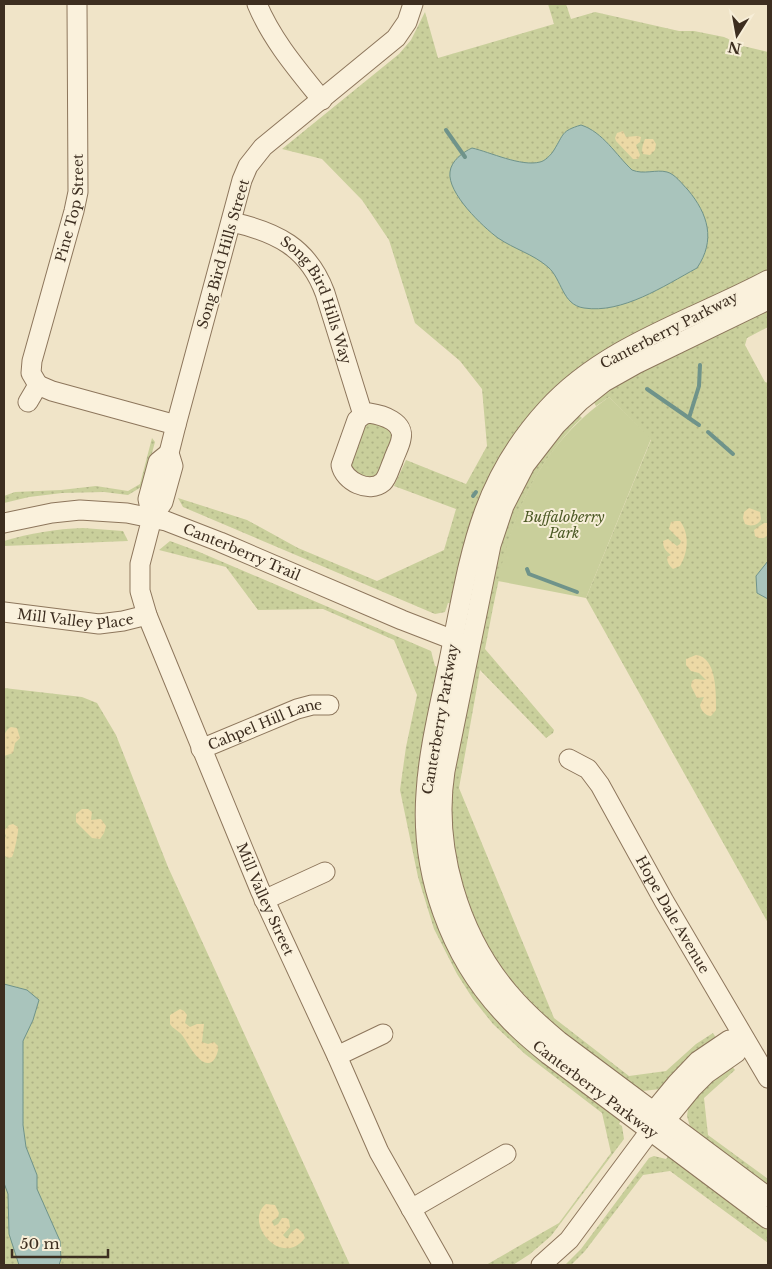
<svg xmlns="http://www.w3.org/2000/svg" width="772" height="1269" font-family="'Libre Baskerville',serif">
<style>
.grass{fill:url(#grass-dots)}
.sand{fill:url(#sand-dots)}
.park{fill:#c9cf9b}
.water{fill:#a9c4bc;stroke:#6f938a}
.lines{fill:none;stroke-linecap:round;stroke-linejoin:round}
.stream{stroke:#6f938a;stroke-width:4}
.minor-casing{stroke:#8d765c;stroke-width:21}
.minor{stroke:#faf1dc;stroke-width:19}
.labels{text-anchor:middle;dominant-baseline:central;stroke-width:4;stroke-linejoin:round;paint-order:stroke}
.street-label{font-size:14px;fill:#3d2e20;stroke:#f7eed8}
.park-label{font-size:14px;font-style:italic;fill:#4d5a26;stroke:#f7eed8}
</style>
<defs>
<pattern id="grass-dots" width="8" height="8" patternUnits="userSpaceOnUse" patternTransform="scale(1.25)"><rect width="8" height="8" fill="#c9cf9b"/><path d="M2 2h.1M6 6h.1" fill="none" stroke="#aeb285" stroke-width="1.8" stroke-linecap="round"/></pattern>
<pattern id="sand-dots" width="8" height="8" patternUnits="userSpaceOnUse" patternTransform="scale(1.25)"><rect width="8" height="8" fill="#ecd9a5"/><path d="M2 2h.1M6 6h.1" fill="none" stroke="#cbbb8e" stroke-width="1.8" stroke-linecap="round"/></pattern>
</defs>
<rect width="100%" height="100%" fill="#f0e4c8"/>
<!-- grass -->
<g class="grass">
<polygon points="548,4 566,4 571,19 595,12 679,31 694,31 724,37 743,46 768,52 768,274 595,362 456,604 448,603 445,612 435,614 183,507 178,498 247,520 298,548 377,581 444,550 456,509 394,486 406,460 466,484 487,446 482,389 460,361 415,323 389,240 362,200 322,159 282,149 399,54 411,40 425,12 438,58 554,24"/>
<polygon points="768,305 768,327 747,338 745,345 765,382 768,383 768,923 586,598 651,440 609,397 596,406 592,399 609,386"/>
<path d="M576 412 582 418C571 428 561 440 552 452 508 511 499 579 485 649L554 730 553 733 546 738 480 670 459 788 554 1018 629 1076 666 1071 696 1044 713 1033 718 1041 661 1089 642 1091 565 1038 502 976 462 898 448 802 489 579 521 482Z"/>
<path d="M370 421C380 424 392 425 392 438L379 474 370 479 353 473 349 463 363 425Z"/>
<polygon points="152,438 155,442 143,486 128,495 104,492 62,493 29,497 4,503 4,496 15,492 61,490 96,486 128,491 140,484"/>
<path d="M83 528 123 531 128 541 4 546V541C30 533 56 529 83 528Z"/>
<polygon points="170,541 197,551 431,651 435,666 442,668 429,883 623,1117 619,1124 622,1126 624,1139 551,1236 530,1254 513,1265 486,1265 559,1223 611,1153 602,1113 525,1054 493,1024 473,999 457,974 434,929 418,877 400,790 406,747 417,695 394,640 323,609 258,610 226,567 159,550"/>
<polygon points="4,688 82,697 97,703 116,735 168,867 350,1265 4,1265"/>
<polygon points="730,1064 735,1070 704,1098 708,1135 768,1179 768,1191 690,1127 687,1116 688,1109 684,1106"/>
<polygon points="671,1153 768,1225 768,1243 670,1171 643,1175 585,1251 571,1265 565,1265 581,1249 649,1158 654,1156 666,1159"/>
</g>
<!-- sand -->
<g class="sand">
<polygon points="623,131 626,137 637,136 641,137 640,142 636,145 640,155 638,159 633,159 616,141 615,138 617,133"/>
<path d="M645 139H653L656 144 655 150 650 155 643 154C641 149 643 144 645 139Z"/>
<path d="M749 508 760 512 761 519C759 525 751 527 745 524L743 518 744 512Z"/>
<path d="M676 521H680C690 534 688 553 680 566L673 569C669 566 667 562 667 557L671 555C666 551 663 548 663 541L668 539 677 546 680 544 681 541 669 529 671 522Z"/>
<polygon points="764,523 768,523 768,535 764,538 758,538 755,536 754,530"/>
<path d="M696 655C717 657 716 694 716 710L711 716C706 716 701 711 700 705L704 697 697 698 691 686 692 681 695 679 706 680 699 673 691 671 686 665V659Z"/>
<path d="M11 727 17 728 20 738 15 743 13 753 4 756C4 746 1 732 11 727Z"/>
<polygon points="82,809 88,809 92,812 91,820 101,819 106,826 104,833 100,839 92,838 76,822 76,814"/>
<path d="M13 824 18 827C19 831 14 854 12 857L8 858 4 855V839L6 836 4 831 9 825Z"/>
<path d="M180 1009 184 1011 187 1015 185 1023 190 1027 197 1024H204L202 1042 208 1044 214 1042 218 1046C219 1050 216 1058 213 1061 201 1071 187 1041 182 1035 178 1030 173 1029 170 1024V1015Z"/>
<path d="M266 1204 275 1205 279 1213 278 1217 272 1221 274 1226 278 1224 282 1218H287L289 1220 290 1227 283 1235 286 1238H288C289 1234 294 1230 297 1228L303 1233 305 1238C281 1269 243 1222 266 1204Z"/>
</g>
<!-- park -->
<path class="park" d="M609 397 651 439 586 598 498 581C515 503 543 444 609 397Z"/>
<!-- water -->
<g class="water">
<path d="M581 125C603 132 616 155 632 170 644 175 656 169 667 172 675 174 682 184 688 190 708 214 716 240 697 268 664 286 622 314 584 308 562 305 562 279 548 267 533 254 514 249 498 238 483 227 447 193 450 172 451 161 463 152 472 148 490 152 521 167 540 162 545 161 551 155 554 150 564 134 561 131 581 125Z"/>
<polygon points="768,561 768,599 757,593 756,576"/>
<polygon points="4,984 27,990 39,1000 33,1020 23,1041 23,1125 26,1147 37,1175 37,1189 60,1241 61,1259 59,1265 19,1265 9,1234 8,1194 4,1183"/>
</g>
<g class="lines">
<!-- stream -->
<g class="stream">
<polyline points="446,130 465,157"/>
<polyline points="647,389 699,425"/>
<polyline points="689,418 699,386 700,365"/>
<polyline points="708,432 733,454"/>
<polyline points="473,496 476,492"/>
<polyline points="527,569 529,574 577,592"/>
</g>
<defs>
<g id="minor">
<path d="M257 4C272 40 297 69 322 100"/>
<path id="s1" d="M413 4 407 22 396 38 263 147 248 166 242 180 176 425 169 453 173 466 163 502 152 518 140 564V591L147 615 260 890 337 1056 379 1152 443 1265"/>
<path id="s2" d="M232 222C276 232 308 247 325 293L363 415"/>
<path id="s3" d="M768 280C693 320 605 345 547 409 482 480 471 549 453 640 444 690 429 742 426 793 420 873 450 958 506 1016 519 1031 534 1043 549 1055L768 1219"/>
<path d="M768 300 636 364 604 382 580 401 556 425 525 465 504 506 491 545 445 771C433 847 459 935 509 993 524 1011 541 1026 559 1041L768 1197"/>
<polyline points="38,385 52,391 176,425"/>
<path id="s4" d="M28 402 38 385 31 373 32 361 74 211 78 192 77 4"/>
<path d="M369 413C383 415 405 422 401 439 400 446 395 454 393 461 390 467 388 477 383 482 369 494 344 481 341 465L357 420 363 415Z"/>
<polyline points="152,518 148,499 158,462 169,453"/>
<path id="s5" d="M4 523 52 513 80 510 127 513 166 521 220 542 402 620 464 644"/>
<path id="s6" d="M4 612 99 624 123 621 147 615"/>
<path id="s7" d="M201 749 297 709 312 705H329"/>
<path id="s8" d="M569 759 588 769 600 785 664 901 768 1078"/>
<polyline points="264,900 325,872"/>
<polyline points="337,1056 383,1034"/>
<polyline points="651,1125 653,1112 677,1083 698,1061 729,1040 745,1040"/>
<polyline points="411,1209 506,1154"/>
<polyline points="541,1265 569,1240 650,1131 665,1121 692,1088 706,1074 736,1053 745,1040"/>
</g>
</defs>
<!-- minor casing -->
<use href="#minor" class="minor-casing"/>
<!-- minor -->
<use href="#minor" class="minor"/>
</g>
<g class="labels">
<!-- street labels -->
<g class="street-label">
<text stroke="none"><textPath href="#s4" startOffset="204">Pine Top Street</textPath></text>
<text transform="translate(223 254) rotate(-74)">Song Bird Hills Street</text>
<text stroke="none"><textPath href="#s2" startOffset="125">Song Bird Hills Way</textPath></text>
<text transform="translate(669 330) rotate(-27)">Canterberry Parkway</text>
<text stroke="none"><textPath href="#s5" startOffset="246">Canterberry Trail</textPath></text>
<text stroke="none"><textPath href="#s6" startOffset="72">Mill Valley Place</textPath></text>
<text transform="translate(440 719) rotate(-80)">Canterberry Parkway</text>
<text stroke="none"><textPath href="#s7" startOffset="69">Cahpel Hill Lane</textPath></text>
<text stroke="none"><textPath href="#s1" startOffset="1010">Mill Valley Street</textPath></text>
<text stroke="none"><textPath href="#s8" startOffset="190">Hope Dale Avenue</textPath></text>
<text stroke="none"><textPath href="#s3" startOffset="1026">Canterberry Parkway</textPath></text>
</g>
<!-- park labels -->
<g class="park-label">
<text x="564" y="517">Buffaloberry<tspan x="564" dy="16">Park</tspan></text>
</g>
</g>
<!-- border -->
<rect width="772" height="1269" fill="none" stroke="#3d2e20" stroke-width="10"/>
<!-- north arrow -->
<g transform="translate(737 35) rotate(191)" stroke="#f7eed8" stroke-width="4" paint-order="stroke">
<path d="M0-4L9 19L0 12L-9 19Z" fill="#3d2e20"/>
<text y="-8" font-size="14" font-weight="bold" text-anchor="middle" fill="#3d2e20">N</text>
</g>
<!-- scale -->
<path d="M12 1249v8h96v-8" fill="none" stroke="#3d2e20" stroke-width="2.5"/>
<text x="20" y="1249" font-size="15" fill="#3d2e20" stroke="#f7eed8" stroke-width="4" paint-order="stroke">50 m</text>
</svg>
